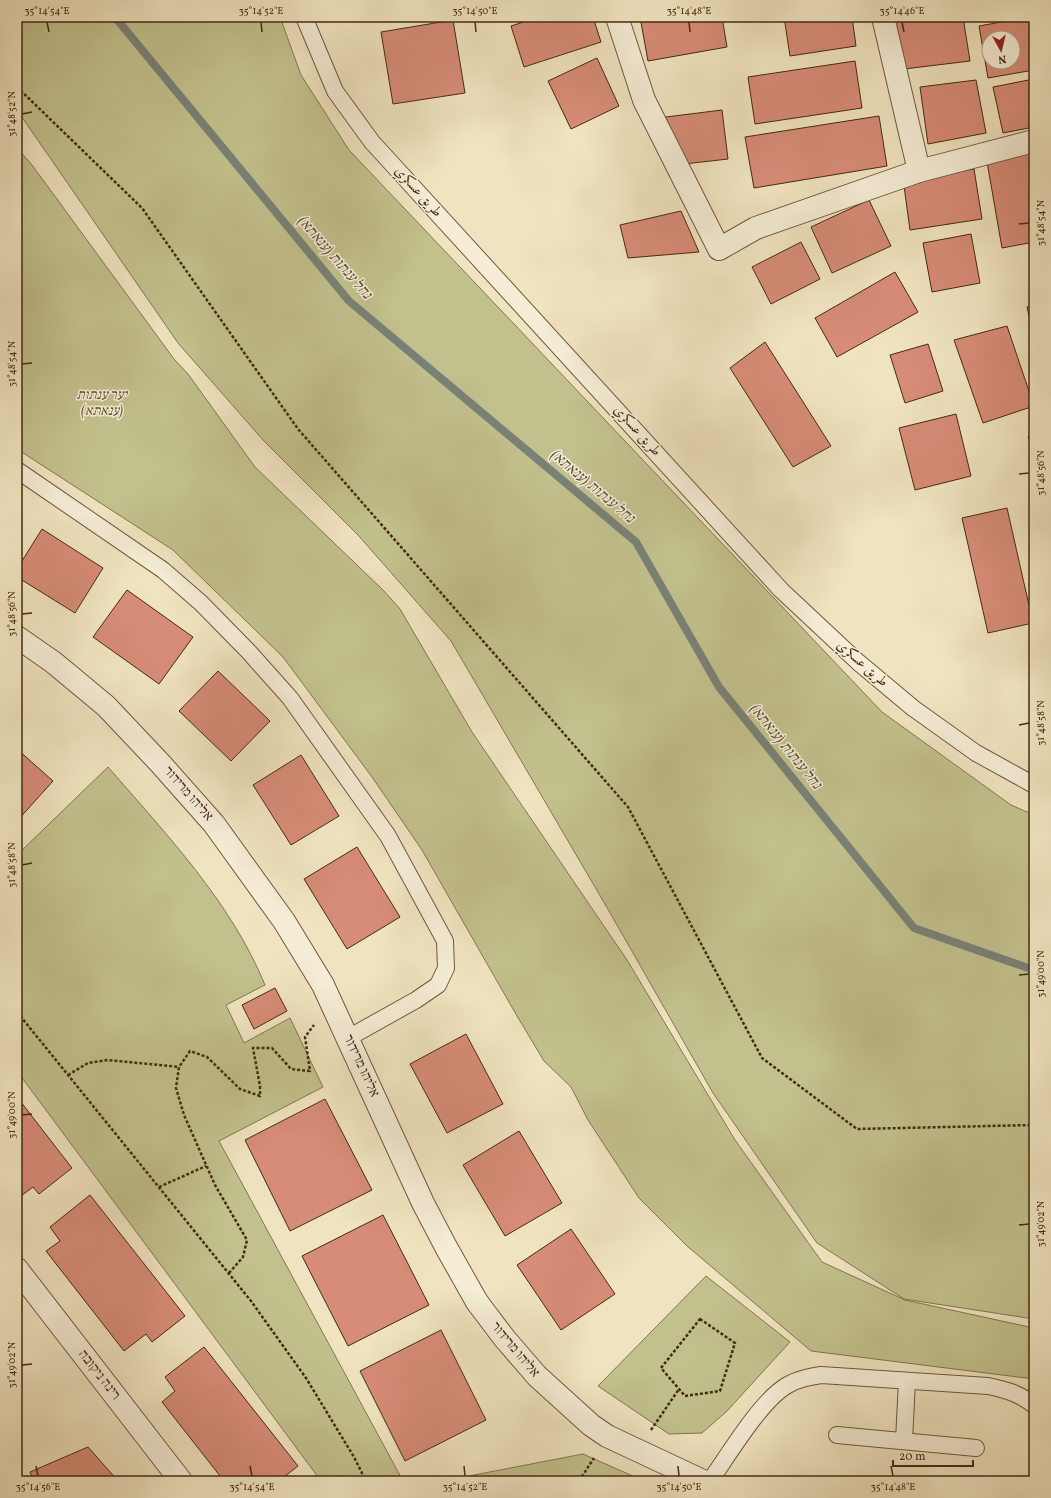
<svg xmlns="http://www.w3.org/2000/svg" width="1051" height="1498" font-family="Vollkorn,Amiri,'Frank Ruhl Libre',serif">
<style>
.green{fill:#c2c18d;stroke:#83764f}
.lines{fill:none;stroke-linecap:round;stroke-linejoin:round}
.stream{stroke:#798277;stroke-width:8}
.building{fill:#d78c77;stroke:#442a11;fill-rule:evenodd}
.service-casing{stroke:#6f583d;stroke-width:18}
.minor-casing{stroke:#6f583d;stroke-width:24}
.tertiary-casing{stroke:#6f583d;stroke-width:24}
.path{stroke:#442a11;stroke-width:2.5;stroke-dasharray:3 2;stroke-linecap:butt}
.service{stroke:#f5edd6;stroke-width:16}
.minor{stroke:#f5edd6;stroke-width:22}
.tertiary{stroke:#f5edd6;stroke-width:22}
.ticks{fill:none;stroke:#442a11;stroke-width:1.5}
.labels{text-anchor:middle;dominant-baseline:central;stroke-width:3;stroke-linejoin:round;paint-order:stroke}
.street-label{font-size:14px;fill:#442a11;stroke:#f5edd6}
.park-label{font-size:14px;font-style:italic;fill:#645030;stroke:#f5edd6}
.water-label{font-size:15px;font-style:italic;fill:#5a4e3c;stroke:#f5edd6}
.neatline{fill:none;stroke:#442a11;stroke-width:1.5}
.ticks-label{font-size:10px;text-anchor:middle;fill:#442a11}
</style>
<rect width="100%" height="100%" fill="#f0e4c0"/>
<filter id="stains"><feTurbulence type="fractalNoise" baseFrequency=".005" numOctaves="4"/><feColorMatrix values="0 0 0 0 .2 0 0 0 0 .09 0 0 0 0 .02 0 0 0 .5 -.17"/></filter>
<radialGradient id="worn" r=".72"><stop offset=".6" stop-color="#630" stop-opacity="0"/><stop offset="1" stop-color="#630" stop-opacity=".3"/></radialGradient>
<!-- green -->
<g class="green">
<polygon points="17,17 280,17 301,75 349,150 882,712 1011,805 1034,815 1034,1319 904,1299 817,1243 713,1093 609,911 451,641 358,535 263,440 178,343 17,110"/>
<polygon points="17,148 32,165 174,359 188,374 255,467 384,591 400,609 472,732 627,960 735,1140 822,1262 905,1300 1034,1328 1034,1379 811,1351 687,1246 639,1198 588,1120 571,1087 544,1061 517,1016 422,850 372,777 283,657 173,550 17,449"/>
<path d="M108 767C166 834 231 902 265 985L226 1005 244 1043 290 1018 323 1087 219 1141 403 1481H321L17 1071V855Z"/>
<polygon points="706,1276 790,1342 727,1411 702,1433 669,1434 598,1386"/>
<polygon points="583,1454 644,1481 443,1481"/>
</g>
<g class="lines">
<!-- stream -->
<polyline class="stream" points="115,17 349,301 636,542 719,687 914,928 1034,970"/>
</g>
<!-- building -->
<g class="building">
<polygon points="539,17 593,17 601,42 524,67 511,26"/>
<polygon points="640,17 722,17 727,47 648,61"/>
<polygon points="784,17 852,17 856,46 790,56"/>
<polygon points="892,17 963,17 970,61 904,69"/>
<path d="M1029 17H1034V70L988 78 979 26ZM989 38H1013V62H989Z"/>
<polygon points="453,20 465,93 393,104 381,32"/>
<polygon points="597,58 619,106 571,129 548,81"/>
<polygon points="855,61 862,108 755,124 748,77"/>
<polygon points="1034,79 1034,127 1003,133 993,87"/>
<polygon points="976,80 986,133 928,144 920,87"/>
<polygon points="722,110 728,159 684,164 658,118"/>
<polygon points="879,116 887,166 754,188 745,137"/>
<polygon points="1034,148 1034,242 1002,248 986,156"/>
<polygon points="974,169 982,219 910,230 903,179"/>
<polygon points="869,200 891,246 832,273 811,227"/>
<polygon points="681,211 699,252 628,258 620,225"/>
<polygon points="971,234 980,283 932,292 923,243"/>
<polygon points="801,242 820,279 771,304 752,267"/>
<polygon points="895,272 918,312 837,357 815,318"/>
<polygon points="1034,305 1034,338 1027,307"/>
<polygon points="1007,326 1034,406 983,423 954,340"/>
<polygon points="765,342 831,446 793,467 730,368"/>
<polygon points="928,344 943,391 905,403 890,355"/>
<polygon points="956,414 971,476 915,490 899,428"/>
<polygon points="1034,434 1034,449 1028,437"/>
<polygon points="1007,508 1033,623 988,633 962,518"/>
<polygon points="42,529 103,568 75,613 17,577 17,569"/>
<polygon points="127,590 193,637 159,684 93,637"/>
<polygon points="218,671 270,721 231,761 179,711"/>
<polygon points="17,749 53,781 17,821"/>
<polygon points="301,755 339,816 291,845 253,785"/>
<polygon points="357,847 400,917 347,949 304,879"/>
<polygon points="275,988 287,1011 254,1029 242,1005"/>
<polygon points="466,1034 503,1104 447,1133 410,1064"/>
<polygon points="17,1097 72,1168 39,1194 33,1187 17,1199"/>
<polygon points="325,1099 372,1190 290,1231 245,1140"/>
<polygon points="519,1131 562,1203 505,1236 463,1165"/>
<polygon points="90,1195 185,1316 152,1342 146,1334 124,1351 46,1251 60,1241 50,1227"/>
<polygon points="383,1215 429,1305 348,1346 302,1256"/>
<polygon points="571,1229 615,1294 561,1330 517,1265"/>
<polygon points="441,1330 486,1420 405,1461 360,1371"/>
<polygon points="204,1347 298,1466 279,1481 224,1481 162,1402 175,1391 165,1377"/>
<polygon points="88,1447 118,1481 34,1481 30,1472"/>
</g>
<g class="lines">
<defs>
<g id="service">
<polyline points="304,17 335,91 372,142 781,590 858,662 913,708 976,753 1034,785"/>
<polyline points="17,470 163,570 201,603 249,652 290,698 388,836 445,941 446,968 438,985 416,1000 348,1038"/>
<polyline points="837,1435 976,1448"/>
<polyline points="904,1441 907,1381"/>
<path d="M710 1481C729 1454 760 1402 786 1386 797 1379 809 1377 821 1375L988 1386C1007 1390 1018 1393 1034 1405"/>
</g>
<g id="minor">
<polyline points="617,17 644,100 719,249 756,228 919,171 1034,141"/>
<polyline points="883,17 919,171"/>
<polyline points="17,1269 181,1481"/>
</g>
<polyline id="tertiary" points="17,637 53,662 106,706 159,762 214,824 284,921 323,985 423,1203 446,1247 477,1302 505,1339 537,1376 591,1425 607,1436 703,1481"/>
</defs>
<!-- service casing -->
<use href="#service" class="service-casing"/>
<!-- minor casing -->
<use href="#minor" class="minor-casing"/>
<!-- tertiary casing -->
<use href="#tertiary" class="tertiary-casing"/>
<!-- path -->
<g class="path">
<polyline points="17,87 142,208 298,429 628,807 762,1058 857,1129 1034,1125"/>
<polyline points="17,1012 251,1301 306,1378 354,1457 366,1481"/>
<polyline points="68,1075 88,1063 108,1060 179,1067"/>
<polyline points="159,1187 206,1166"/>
<polyline points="229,1273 243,1257 247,1240 215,1185 184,1115 176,1088 179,1067 190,1051 207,1057 240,1089 260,1096 260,1086 253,1048 272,1048 291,1069 310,1071 305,1037 314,1025"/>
<polygon points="700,1319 735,1343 720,1391 685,1396 661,1368"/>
<polyline points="651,1430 679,1389"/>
<polyline points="579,1481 594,1458"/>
</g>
<!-- service -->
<use href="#service" class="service"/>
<!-- minor -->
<use href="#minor" class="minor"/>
<!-- tertiary -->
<use href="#tertiary" class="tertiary"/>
</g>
<!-- ticks -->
<path class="ticks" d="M47 22 49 32M261 22 262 32M475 22 476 32M689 22 690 32M902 22 904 32M22 114 32 112M1019 224 1029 223M22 364 32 363M1019 474 1029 473M22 614 32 613M1019 725 1029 723M22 865 32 863M1019 975 1029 974M22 1115 32 1114M1019 1225 1029 1224M22 1365 32 1364M36 1466 38 1476M250 1466 252 1476M464 1466 465 1476M678 1466 679 1476M891 1466 893 1476"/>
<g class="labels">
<!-- street labels -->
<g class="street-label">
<text transform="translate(418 192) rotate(48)">طريق عسكري</text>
<text transform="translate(637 431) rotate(48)">طريق عسكري</text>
<text transform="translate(862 664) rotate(41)">طريق عسكري</text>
<text transform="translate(188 794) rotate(49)">אליהו מרידור</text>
<text transform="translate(361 1066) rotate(65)">אליהו מרידור</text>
<text transform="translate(515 1350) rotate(50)">אליהו מרידור</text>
<text transform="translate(99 1375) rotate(52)">רינה ניקובה</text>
</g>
<!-- park labels -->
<g class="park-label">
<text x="102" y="395">יער ענתות<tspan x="102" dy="16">(ענאתא)</tspan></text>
</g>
<!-- water labels -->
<g class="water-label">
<text transform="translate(334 258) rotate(49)">נחל ענתות (ענאתא)</text>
<text transform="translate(592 487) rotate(40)">נחל ענתות (ענאתא)</text>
<text transform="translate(785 747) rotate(51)">נחל ענתות (ענאתא)</text>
</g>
</g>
<!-- margin -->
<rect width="1051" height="1498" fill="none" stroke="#f0e4c0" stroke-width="44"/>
<!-- north arrow -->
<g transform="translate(1001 50) rotate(172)"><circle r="19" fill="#f5edd6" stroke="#ae9f87"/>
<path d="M0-3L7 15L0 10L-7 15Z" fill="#8f2418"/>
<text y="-6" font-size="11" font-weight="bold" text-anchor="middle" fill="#442a11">N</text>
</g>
<!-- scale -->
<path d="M893 1460v6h80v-6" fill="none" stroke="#442a11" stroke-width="2"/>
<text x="899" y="1460" font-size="12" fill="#442a11" stroke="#f5edd6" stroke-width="3" paint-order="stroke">20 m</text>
<rect x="22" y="22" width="1007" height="1454" class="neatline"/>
<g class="ticks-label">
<text x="47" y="14">35°14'54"E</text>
<text x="261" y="14">35°14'52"E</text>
<text x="475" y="14">35°14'50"E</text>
<text x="689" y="14">35°14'48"E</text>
<text x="902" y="14">35°14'46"E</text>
<text transform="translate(11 114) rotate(-90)" y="4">31°48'52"N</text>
<text transform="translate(1040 223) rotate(-90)" y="4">31°48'54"N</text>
<text transform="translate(11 364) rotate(-90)" y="4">31°48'54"N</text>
<text transform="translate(1040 473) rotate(-90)" y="4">31°48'56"N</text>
<text transform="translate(11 614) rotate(-90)" y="4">31°48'56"N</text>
<text transform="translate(1040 723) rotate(-90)" y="4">31°48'58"N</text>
<text transform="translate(11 865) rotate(-90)" y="4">31°48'58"N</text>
<text transform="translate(1040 974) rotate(-90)" y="4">31°49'00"N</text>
<text transform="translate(11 1115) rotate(-90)" y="4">31°49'00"N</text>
<text transform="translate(1040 1224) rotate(-90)" y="4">31°49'02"N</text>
<text transform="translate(11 1365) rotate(-90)" y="4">31°49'02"N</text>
<text x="38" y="1490">35°14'56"E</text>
<text x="252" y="1490">35°14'54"E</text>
<text x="465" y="1490">35°14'52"E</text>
<text x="679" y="1490">35°14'50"E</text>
<text x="893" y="1490">35°14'48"E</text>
</g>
<rect width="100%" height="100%" filter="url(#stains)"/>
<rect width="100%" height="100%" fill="url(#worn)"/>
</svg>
